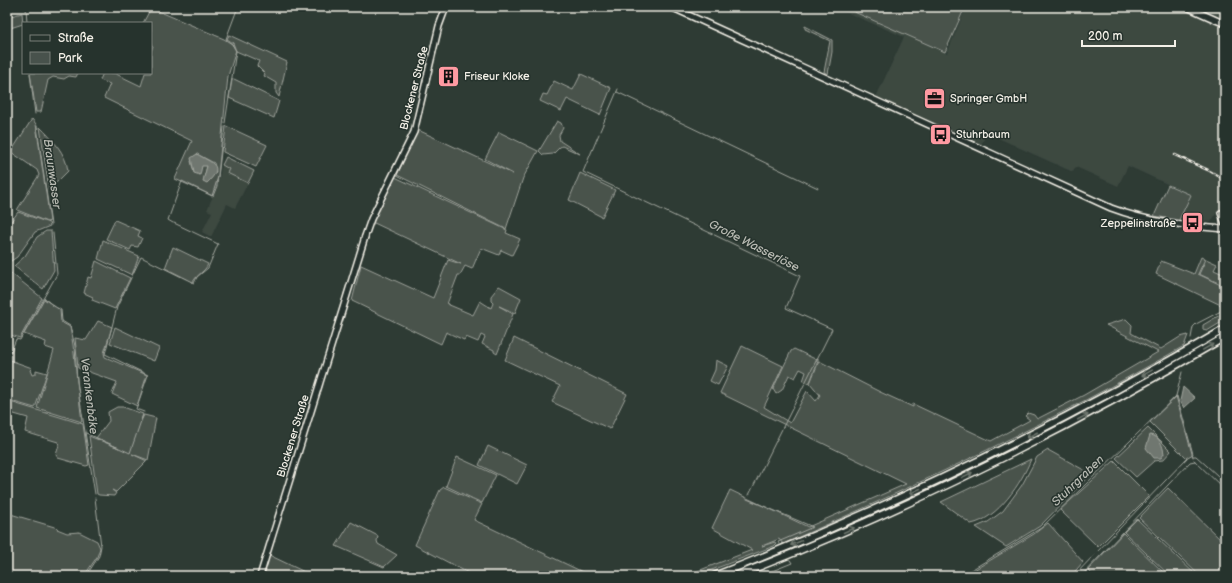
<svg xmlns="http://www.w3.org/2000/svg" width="1232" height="583" font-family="'Balsamiq Sans',sans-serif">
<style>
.built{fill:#3c4841}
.green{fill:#48524c;stroke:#9ea29a;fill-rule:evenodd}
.water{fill:#6f7770;stroke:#a4a8a0}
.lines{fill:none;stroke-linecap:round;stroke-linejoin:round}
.stream{stroke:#a4a8a0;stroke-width:1}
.secondary-casing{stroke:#f4f1e8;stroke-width:8}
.highway-casing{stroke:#f4f1e8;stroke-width:9}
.secondary{stroke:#26332d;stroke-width:5}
.highway{stroke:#26332d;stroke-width:6}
.rail-casing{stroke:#f4f1e8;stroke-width:2.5}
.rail{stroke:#26332d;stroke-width:1;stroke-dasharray:3;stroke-linecap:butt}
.oneway{stroke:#6e766e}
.labels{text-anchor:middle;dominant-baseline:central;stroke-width:3;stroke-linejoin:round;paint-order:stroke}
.poi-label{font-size:11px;fill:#f4f1e8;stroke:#26332d;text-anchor:start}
.street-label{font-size:11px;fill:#f4f1e8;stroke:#26332d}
.water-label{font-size:12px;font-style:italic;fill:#b8bab2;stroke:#26332d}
</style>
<rect width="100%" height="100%" fill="#2e3b34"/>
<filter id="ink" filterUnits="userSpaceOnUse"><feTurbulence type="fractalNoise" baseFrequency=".025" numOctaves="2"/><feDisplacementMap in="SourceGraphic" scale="8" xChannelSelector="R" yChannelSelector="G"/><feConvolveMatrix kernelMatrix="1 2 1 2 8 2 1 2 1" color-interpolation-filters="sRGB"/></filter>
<g filter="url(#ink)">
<!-- built -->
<g class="built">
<polygon points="834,7 843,7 947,53 966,7 1225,7 1225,213 1218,211 1211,222 1179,220 1191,195 1128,166 1118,186 1076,167 1073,172 987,133 980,147 875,99 904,37"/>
<polygon points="222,165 229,169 228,173 248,183 235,208 227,204 211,237 202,232 212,212 207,210 217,186"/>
</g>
<!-- green -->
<g class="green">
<polygon points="843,7 965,7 945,52"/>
<path d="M151 8 224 39 232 44 236 50 228 76 217 186 213 196 175 179 192 141 104 98 110 84 100 80 103 73H114L141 86 145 73H151V52L153 46 151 45V23H143ZM197 154 214 163 216 172 213 175 204 178 207 166 204 164 194 173 191 161Z"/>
<polygon points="22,13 23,24 7,29 7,17"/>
<polygon points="805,26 832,40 832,52 828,74 824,72 830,41 805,29"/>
<polygon points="229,35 287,62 279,97 276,93 276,83 264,76 265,74 257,66 259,61 236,51 233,43 227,39"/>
<polygon points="30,73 78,73 76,77 69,76 64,79 53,77 48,80 41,112 36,112"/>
<polygon points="581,74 611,88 600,115 567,99 561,111 540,101 543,94 547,95 554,81 573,90"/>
<polygon points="234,79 279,101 274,118 229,98 232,80"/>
<polygon points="32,119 36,124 50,221 47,222 17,210 39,175 37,170 11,152"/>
<polygon points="557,121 561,123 563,128 559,135 560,141 580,154 562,146 560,147 553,154 543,155 539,151"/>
<polygon points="226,126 267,145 256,167 223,152"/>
<path d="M40 127C52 139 66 153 68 171L49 190Z"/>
<polygon points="418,130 513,174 485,159 499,132 538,151 523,178 506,229 397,175"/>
<polygon points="226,157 254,171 248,183 227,173 229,169 222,165"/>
<polygon points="580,173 615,190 602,217 569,200"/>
<polygon points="395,177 507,230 506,233 520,239 512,255 501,250 499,255 481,248 472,269 465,266 460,275 458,275 447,304 473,315 480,301 491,308 493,303 491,301 491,296 499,286 521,298 515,313 499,306 513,314 497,354 494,352 494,350 482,344 485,337 481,335 478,342 466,337 464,340 446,332 441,344 352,301 361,265 433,298 448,260 461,264 372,222"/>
<polygon points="1168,185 1191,195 1179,220 1154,216"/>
<polygon points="18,212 49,223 50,226 35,232 17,257 8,263 7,262 7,227"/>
<polygon points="115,220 140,231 138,236 142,238 138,247 132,246 130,250 106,239"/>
<polygon points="46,231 51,231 54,270 43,289 14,266 25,256 37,237"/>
<polygon points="103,240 139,256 132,275 98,259"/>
<path d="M173 247 208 264C205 272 197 274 193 282L165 268Z"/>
<polygon points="1201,257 1205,259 1198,274 1225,287 1225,307 1156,274 1161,261 1194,274"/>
<polygon points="1206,259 1217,264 1214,270 1225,275 1225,286 1199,274"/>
<polygon points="96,261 130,278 115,309 92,300 93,297 84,293 88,277 91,278"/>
<polygon points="7,270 42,298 20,338 7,334"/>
<polygon points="44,299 60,310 61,322 70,327 73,345 82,422 37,408 54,350 45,347 46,342 24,334"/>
<polygon points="1225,312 1225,320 1207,331 1203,330 1203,325"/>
<path d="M1126 319 1132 325 1131 333 1161 349 1180 337 1188 335 1184 346C1055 420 920 484 783 544L779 539 762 546 775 542 776 544 774 546 696 576H685L752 550 712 528 730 490 808 527 906 484 720 393 742 346 783 366 764 407 790 423 807 391 816 401 820 395 810 383 819 361 880 392 913 407V404L991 441 1030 420 1025 416 1028 413 1034 415 1037 419 1084 395 1158 352 1106 325Z"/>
<polygon points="98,321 112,327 104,353 105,357 147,375 137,406 112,394 117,382 78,368 75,338 86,340"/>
<polygon points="115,327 159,348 154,361 110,343"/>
<polygon points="514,338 627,394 610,429 552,402 560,386 505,360"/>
<polygon points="794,349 815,359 818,358 818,361 810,382 808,383 803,381 806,372 800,369 795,378 789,375 782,390 776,394 773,389 791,351"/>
<polygon points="7,359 32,368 30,370 32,375 36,374 36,370 47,373 35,408 7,400"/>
<polygon points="716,360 728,366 718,385 710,381 715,370"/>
<polygon points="1177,396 1193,454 1186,458 1150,422"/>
<polygon points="7,401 83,424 89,465 86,466 58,458 56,455 59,445 58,442 25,432 28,418 7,412"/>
<polygon points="117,407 123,407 143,414 140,423 144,415 156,418 148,460 132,454 147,461 116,492 112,490 116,493 114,496 99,495 97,494 89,436 119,448 96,438 109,421 108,412"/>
<polygon points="1148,428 1171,451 1163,460 1154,461 1136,477 1116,458"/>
<polygon points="488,446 527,465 517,484 479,465"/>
<polygon points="1048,450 1091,474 1040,526 1006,547 976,527 988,522 1003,511 1022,485 1037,457"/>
<polygon points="457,457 496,475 482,503 446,486"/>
<path d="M1031 459C1022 482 998 519 971 524L941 502Z"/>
<polygon points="1114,461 1149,496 1098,547 1060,510"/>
<polygon points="444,487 482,504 474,520 591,576 474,576 415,545 440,490"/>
<polygon points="1168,488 1225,544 1225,576 1200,576 1139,518"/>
<polygon points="7,513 58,528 57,529 67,533 79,532 97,541 100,548 97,557 84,576 7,576 8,548 7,547"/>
<polygon points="1137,519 1197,576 1170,576 1124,532"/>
<polygon points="351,522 378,536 377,541 378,544 397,555 384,567 336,546"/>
<polygon points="1048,523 1083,562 1071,576 964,576 1034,534"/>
<polygon points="1123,533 1167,576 1094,576 1088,570"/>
<polygon points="269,555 313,576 264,576"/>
</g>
<!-- water -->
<g class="water">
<path d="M197 154C211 163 226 165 207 183L203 181 207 166H202L200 175 194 173 191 158Z"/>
<polygon points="1183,387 1195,398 1184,408 1180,401"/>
<path d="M1150 435C1160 436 1163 446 1164 454L1161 458H1154L1146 448Z"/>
</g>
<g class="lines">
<!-- stream -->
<g class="stream">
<polyline points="26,7 27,23"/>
<polyline points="678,7 822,73"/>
<polyline points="30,73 35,114"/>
<polyline points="617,92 818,188"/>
<polyline points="225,123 236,51 232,44 226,39 238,7"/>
<polyline points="37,126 51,225"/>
<polyline points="600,131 618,89"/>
<polyline points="599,134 583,172 800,276 786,308 832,329 749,495"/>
<polyline points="173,223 168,220 182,181 212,196 218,177 224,127"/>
<polyline points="44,298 55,307"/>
<polyline points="57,308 61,310 62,321 70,326 75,346 77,382 95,494"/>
<polyline points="1191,338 1193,327 1196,324 1225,309"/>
<polyline points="7,359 8,359 16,339 20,340 57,274 53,233"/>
<polyline points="1176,396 1193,457"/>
<polyline points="144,412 136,409 148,375 105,354 117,307 141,257 194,283 197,277 208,268 218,244 174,223"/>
<polyline points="86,433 130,453 143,415"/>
<polyline points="1193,456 1196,456 1218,476"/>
<polyline points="1194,460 1225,490"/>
<polyline points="1222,480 1225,483"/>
<polyline points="747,499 813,527 778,542 779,544"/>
<polyline points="86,576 99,556 101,546 95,498"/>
<polyline points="760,576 792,563 790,560"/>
<polyline points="961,576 1041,528 1176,396 1182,372"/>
<polyline points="1074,576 1187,458"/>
<polyline points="1081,576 1190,462 1195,461"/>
</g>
<defs>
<g id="secondary">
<path d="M671 7 1111 208C1148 222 1185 226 1225 229"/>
<polyline points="1187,7 1225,24"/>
<polyline points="1221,213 1225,224"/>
<polyline points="364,239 371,219 414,132 439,26 446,7"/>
<polyline points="260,576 365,237"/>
</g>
<g id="highway">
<path d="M714 576C891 508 1061 424 1225 329"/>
<path d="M735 576C905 511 1068 429 1225 337"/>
</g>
</defs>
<!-- secondary casing -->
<use href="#secondary" class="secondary-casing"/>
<!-- highway casing -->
<use href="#highway" class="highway-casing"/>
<!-- secondary -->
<use href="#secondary" class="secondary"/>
<!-- highway -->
<use href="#highway" class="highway"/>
<defs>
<polyline id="rail" points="1175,155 1208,170 1225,180"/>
</defs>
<!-- rail casing -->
<use href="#rail" class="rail-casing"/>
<!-- rail -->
<use href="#rail" class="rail"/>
</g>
<!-- one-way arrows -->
<defs><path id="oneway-shaft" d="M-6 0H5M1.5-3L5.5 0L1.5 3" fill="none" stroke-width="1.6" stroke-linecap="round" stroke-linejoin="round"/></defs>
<g class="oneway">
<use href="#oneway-shaft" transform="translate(1208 347) rotate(-30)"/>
<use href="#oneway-shaft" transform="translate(1147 373) rotate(151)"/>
<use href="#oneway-shaft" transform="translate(1083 417) rotate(-28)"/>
<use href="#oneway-shaft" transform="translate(1032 435) rotate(153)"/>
<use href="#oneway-shaft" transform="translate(967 475) rotate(-26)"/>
<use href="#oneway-shaft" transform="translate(915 491) rotate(155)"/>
<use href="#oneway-shaft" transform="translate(849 530) rotate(-24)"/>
<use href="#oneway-shaft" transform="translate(796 543) rotate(157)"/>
</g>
</g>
<!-- icons -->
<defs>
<symbol id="building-square" viewBox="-11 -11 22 22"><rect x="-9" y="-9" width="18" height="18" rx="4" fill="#ff9aa2" stroke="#26332d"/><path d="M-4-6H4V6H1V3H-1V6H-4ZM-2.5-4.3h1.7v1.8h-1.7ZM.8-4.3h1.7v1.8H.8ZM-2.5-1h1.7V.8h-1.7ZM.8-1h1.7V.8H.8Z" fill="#111"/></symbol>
<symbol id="office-square" viewBox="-11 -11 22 22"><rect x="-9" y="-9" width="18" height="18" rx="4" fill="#ff9aa2" stroke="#26332d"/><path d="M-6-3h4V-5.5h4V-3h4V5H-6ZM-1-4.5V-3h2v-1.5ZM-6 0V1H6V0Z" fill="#111"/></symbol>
<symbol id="bus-square" viewBox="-11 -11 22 22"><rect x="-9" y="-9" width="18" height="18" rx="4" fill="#ff9aa2" stroke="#26332d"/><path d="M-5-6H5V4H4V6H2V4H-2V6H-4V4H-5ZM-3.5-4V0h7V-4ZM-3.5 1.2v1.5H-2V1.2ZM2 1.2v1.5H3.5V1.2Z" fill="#111"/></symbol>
</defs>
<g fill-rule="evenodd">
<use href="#building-square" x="436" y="64" width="25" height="25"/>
<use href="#office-square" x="922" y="86" width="25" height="25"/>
<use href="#bus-square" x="928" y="122" width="25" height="25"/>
<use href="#bus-square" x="1180" y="210" width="25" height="25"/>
</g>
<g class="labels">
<!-- poi labels -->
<g class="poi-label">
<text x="464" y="76">Friseur Kloke</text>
<text x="950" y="98">Springer GmbH</text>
<text x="956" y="134">Stuhrbaum</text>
<text x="1176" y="223" text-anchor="end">Zeppelinstraße</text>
</g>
<!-- street labels -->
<g class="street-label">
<text transform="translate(414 88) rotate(-76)">Blockener Straße</text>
<text transform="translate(293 436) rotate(-73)">Blockener Straße</text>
</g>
<!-- water labels -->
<g class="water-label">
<text transform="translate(52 174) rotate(82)">Braunwasser</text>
<text transform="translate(754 246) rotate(27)">Große Wasserlöse</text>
<text transform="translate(89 396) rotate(83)">Verankenbäke</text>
<text transform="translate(1078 481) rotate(-44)">Stuhrgraben</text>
</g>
</g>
<!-- margin -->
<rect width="1232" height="583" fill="none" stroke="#26332d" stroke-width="24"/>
<rect x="12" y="12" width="1208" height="559" fill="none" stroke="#f4f1e8" stroke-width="1.5" filter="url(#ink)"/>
<!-- legend -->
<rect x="22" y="22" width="130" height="52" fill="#26332d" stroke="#787f78"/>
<rect x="30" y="35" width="20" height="6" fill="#26332d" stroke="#787f78"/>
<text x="58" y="42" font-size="12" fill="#f4f1e8">Straße</text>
<rect x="30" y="52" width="20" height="12" fill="#48524c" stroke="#787f78"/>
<text x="58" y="62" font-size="12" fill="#f4f1e8">Park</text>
<!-- scale -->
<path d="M1082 40v6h93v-6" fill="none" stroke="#f4f1e8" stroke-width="2"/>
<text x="1088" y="40" font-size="12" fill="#f4f1e8" stroke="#26332d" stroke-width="3" paint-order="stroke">200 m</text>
</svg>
